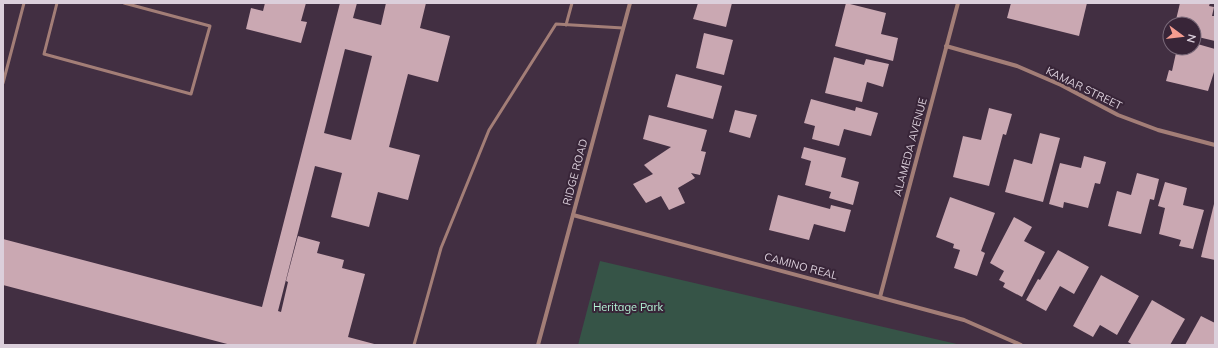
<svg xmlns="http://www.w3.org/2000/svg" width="1218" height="348" font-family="Mulish,sans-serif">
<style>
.green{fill:#365447}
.building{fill:#caa8b2;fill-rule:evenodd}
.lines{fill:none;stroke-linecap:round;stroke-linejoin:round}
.lane{stroke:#a37e77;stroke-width:3}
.street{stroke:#a37e77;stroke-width:4}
.labels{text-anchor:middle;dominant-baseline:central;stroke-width:4;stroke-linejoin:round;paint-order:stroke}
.street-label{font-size:11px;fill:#dbcfdb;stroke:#382538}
.park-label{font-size:11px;fill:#b3f2d5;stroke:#382538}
</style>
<rect width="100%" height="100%" fill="#422f42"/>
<!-- green -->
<polygon class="green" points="600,261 961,345 578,345"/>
<!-- building -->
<g class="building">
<polygon points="265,3 306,3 301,21 307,22 301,43 246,29 251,8 263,11"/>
<path d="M340 3H357L353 18 381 25 386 3H426L420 28 450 36 438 82 408 74 389 147 420 155 408 200 378 192 369 227 331 217 342 173 315 166 278 311 281 312 288 282 286 281 298 236 320 242 317 253 344 260 342 268 365 274 348 337 378 345H231L3 285V239L262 307ZM345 49 372 56 351 140 324 133Z"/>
<polygon points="698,3 732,3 726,27 693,19"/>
<polygon points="846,3 886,13 881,34 898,38 893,61 835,46"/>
<polygon points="1011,3 1087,3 1079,36 1007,18"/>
<polygon points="1180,3 1210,3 1209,6 1214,7 1212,16 1215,16 1215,41 1198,37 1200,31 1194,29 1194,24 1175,24"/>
<polygon points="704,33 733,40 724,75 696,68"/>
<polygon points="1194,43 1215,49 1215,72 1214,72 1208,91 1166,81 1169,70 1172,71 1176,53 1172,52 1173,48 1194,48"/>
<polygon points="834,57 864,65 866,59 889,64 883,87 867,82 862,102 825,93"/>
<polygon points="676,74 722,86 713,119 667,107"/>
<polygon points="811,99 855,111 856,107 878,113 871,136 844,129 839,146 812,139 815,126 804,123"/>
<polygon points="989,108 1012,114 1006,135 1003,134 989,186 953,177 963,136 981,140"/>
<polygon points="735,110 757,115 750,138 729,132"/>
<polygon points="649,115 707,130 701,151 706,152 700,175 691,173 695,178 678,188 685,203 669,210 661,196 646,203 633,184 653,174 644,165 671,147 643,139"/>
<polygon points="1040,133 1060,138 1043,202 1005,192 1014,159 1032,164"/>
<polygon points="804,147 846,158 841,177 859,182 853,205 829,198 831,192 805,185 811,161 801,158"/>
<polygon points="1084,156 1106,162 1100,184 1095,183 1088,208 1064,202 1063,208 1049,204 1060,163 1081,168"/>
<polygon points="1137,173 1159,179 1154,200 1150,199 1141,234 1108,226 1117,191 1131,195"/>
<polygon points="1165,182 1187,188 1183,205 1204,210 1193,249 1179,246 1181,240 1159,234 1165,208 1158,206"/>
<polygon points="778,195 830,209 831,205 851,210 845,232 814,224 809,240 769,230"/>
<polygon points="950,197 995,213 981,251 985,253 977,276 954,268 960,250 953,248 954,244 936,237"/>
<polygon points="1214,204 1215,204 1215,260 1201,257"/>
<polygon points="1014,217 1032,227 1024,241 1045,252 1022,297 1003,287 1005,283 999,280 1004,271 990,263"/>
<polygon points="1058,250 1089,267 1074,294 1060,286 1046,311 1026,300 1038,279 1040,280"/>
<polygon points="1101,275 1139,296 1117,335 1100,325 1093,337 1073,326"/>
<polygon points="1152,300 1185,319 1170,345 1133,345 1128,342"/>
<polygon points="1201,316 1215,323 1215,345 1185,345"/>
</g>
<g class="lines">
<!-- lane -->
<g class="lane">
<polyline points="57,3 44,54 191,94 210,26 124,3"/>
<polyline points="566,25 572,3"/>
<polyline points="3,83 24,3"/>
<polyline points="414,345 441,248 489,130 556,24 623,28"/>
</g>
<!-- street -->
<g class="street">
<polyline points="946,46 1017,66 1061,85 1118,115 1158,130 1215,145"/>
<polyline points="573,215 964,320 1021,345"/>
<polyline points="880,297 958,3"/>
<polyline points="538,345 630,3"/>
</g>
</g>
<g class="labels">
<!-- street labels -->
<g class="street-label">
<text transform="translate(1084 88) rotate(26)">KAMAR STREET</text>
<text transform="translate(910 147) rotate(-75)">ALAMEDA AVENUE</text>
<text transform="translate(575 172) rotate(-75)">RIDGE ROAD</text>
<text transform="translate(801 266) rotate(15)">CAMINO REAL</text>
</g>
<!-- park labels -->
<g class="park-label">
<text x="628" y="307">Heritage Park</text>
</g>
</g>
<!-- border -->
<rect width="1218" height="348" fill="none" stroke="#dbcfdb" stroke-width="8"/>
<!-- north arrow -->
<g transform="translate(1182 36) rotate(105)"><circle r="19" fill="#382538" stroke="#796979"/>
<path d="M0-3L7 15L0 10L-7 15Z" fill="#f59c90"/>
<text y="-6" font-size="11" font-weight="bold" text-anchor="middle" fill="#dbcfdb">N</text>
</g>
</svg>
